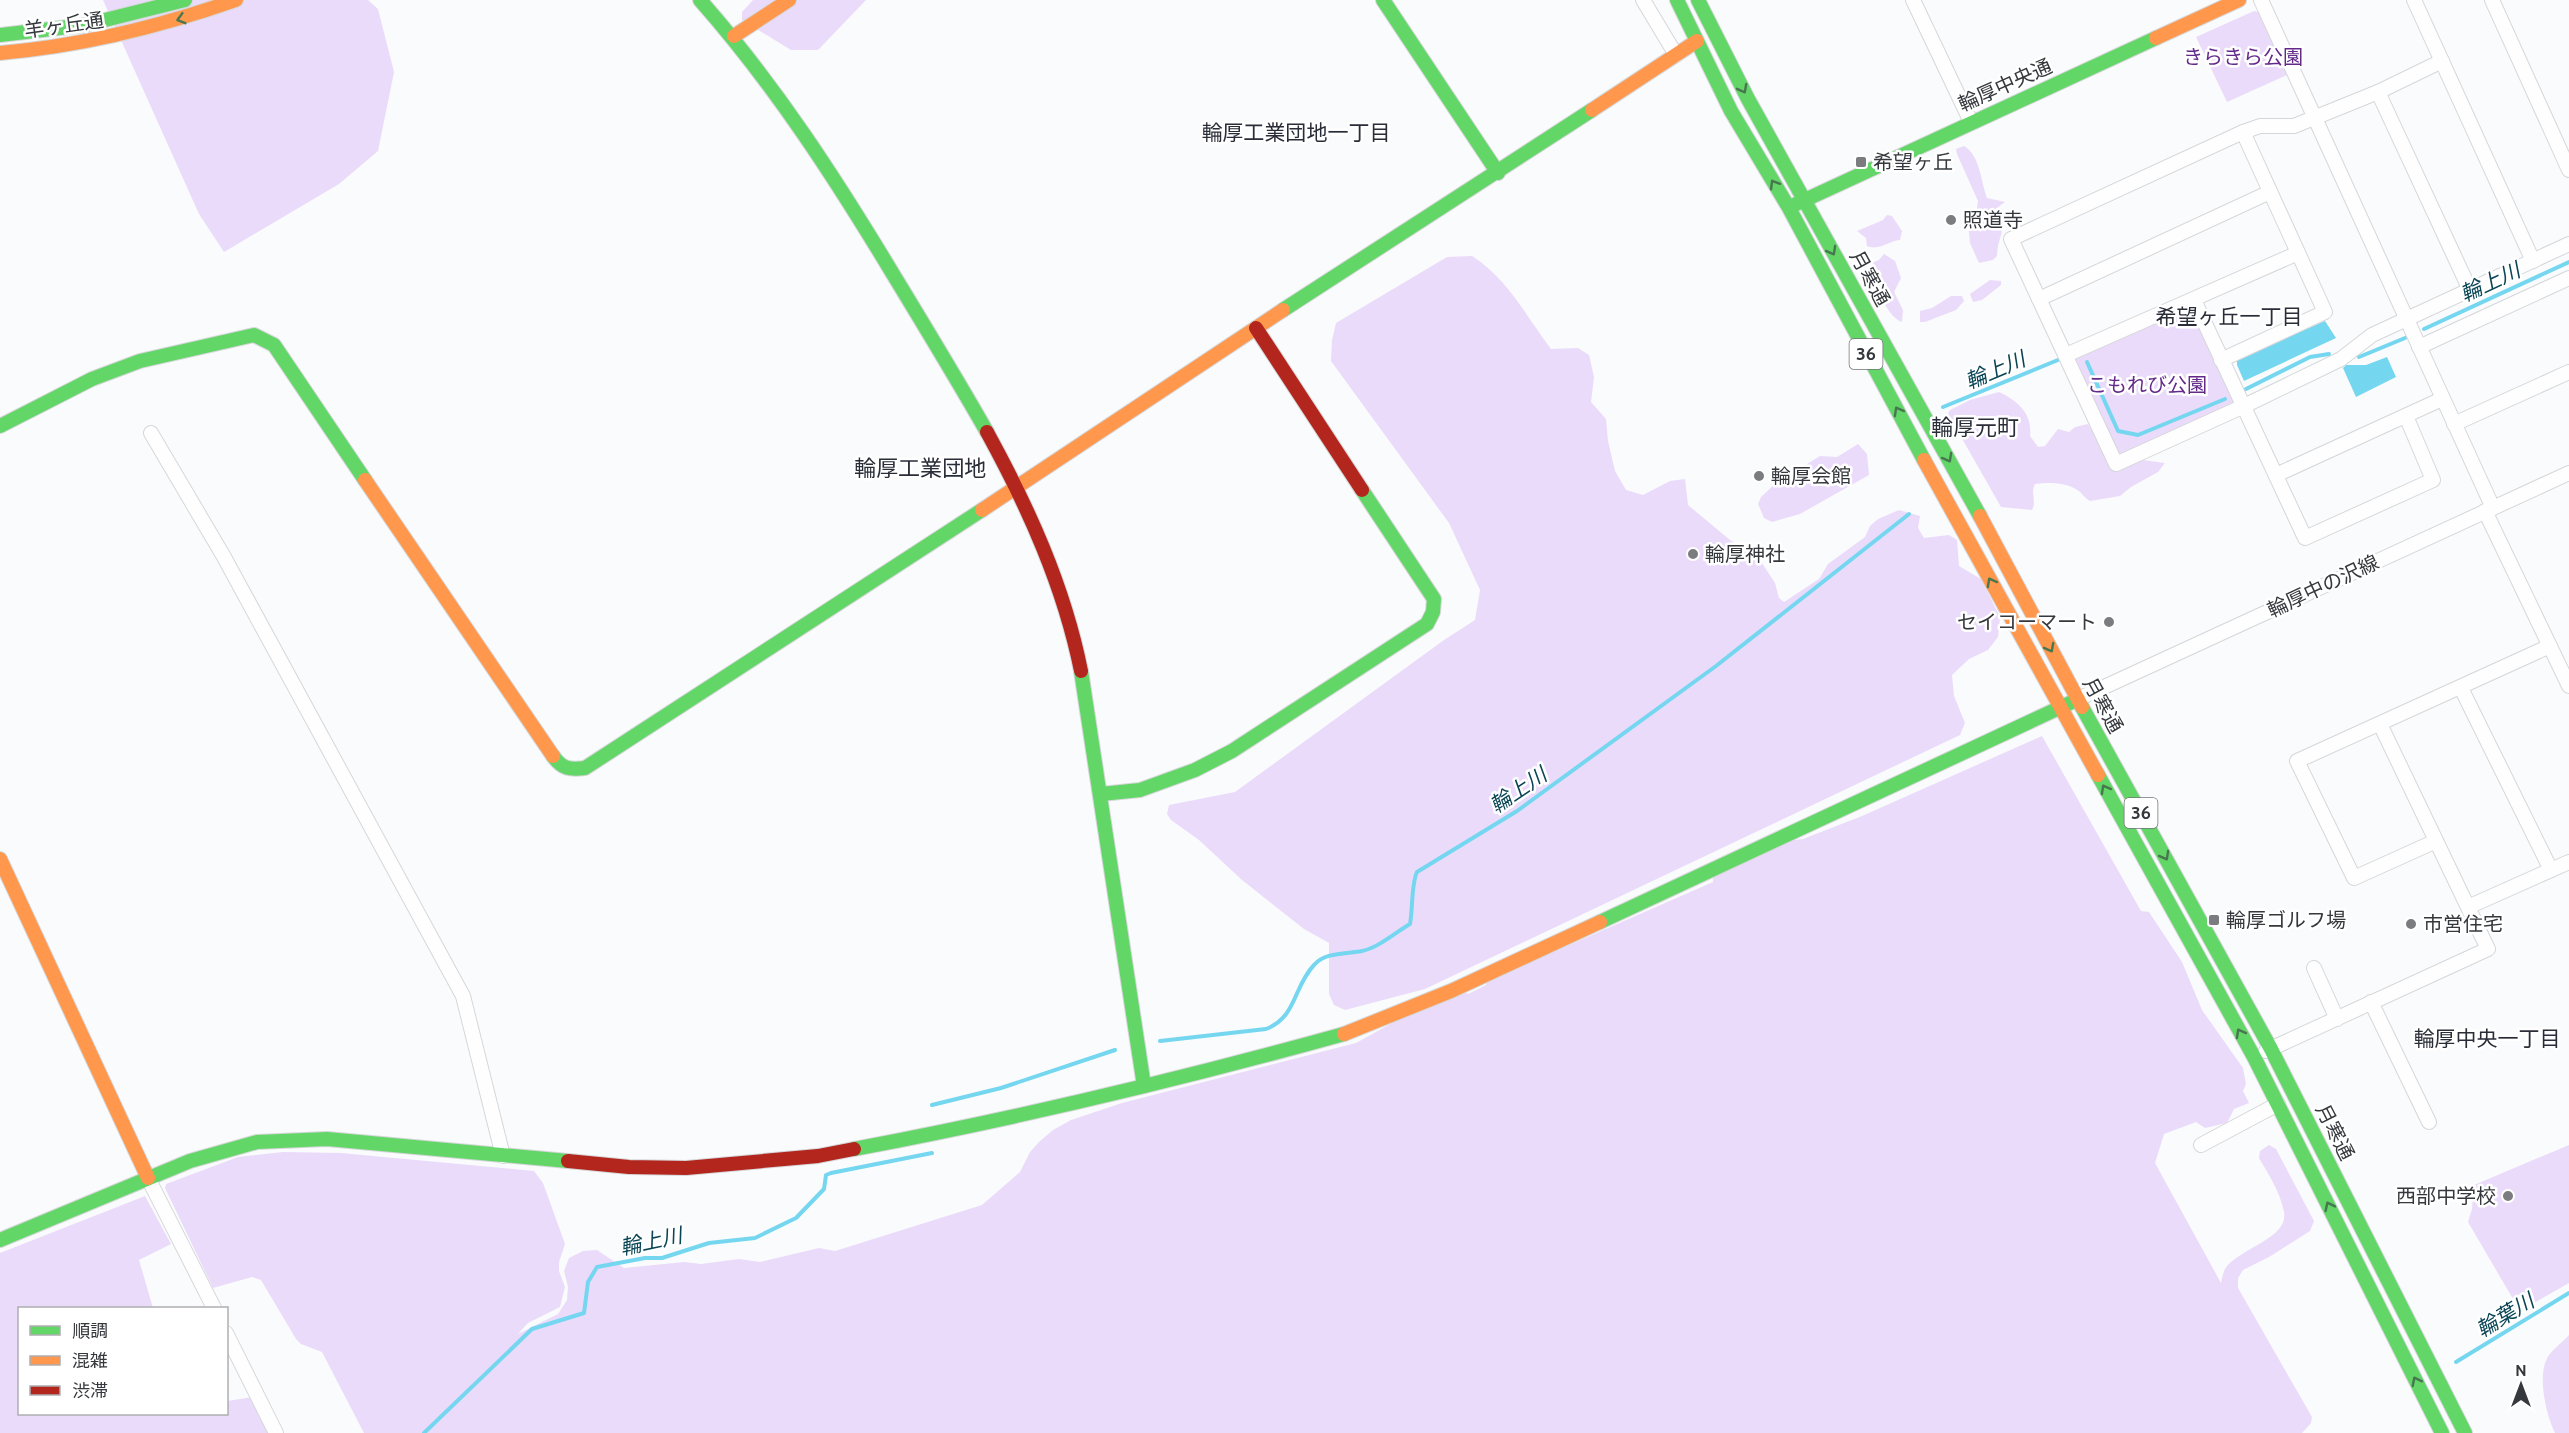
<svg xmlns="http://www.w3.org/2000/svg" width="2569" height="1433" font-family="Cabin,'Noto Sans JP',sans-serif">
<style>
.green{fill:#ebdbfb}
.water{fill:#75d6f0}
.lines{fill:none;stroke-linecap:round;stroke-linejoin:round}
.stream{stroke:#75d6f0;stroke-width:4}
.street-casing{stroke:#d5d7d9;stroke-width:16}
.fast-casing{stroke:#d5d7d9;stroke-width:16}
.slow-casing{stroke:#d5d7d9;stroke-width:16}
.jam-casing{stroke:#d5d7d9;stroke-width:16}
.street{stroke:#fefeff;stroke-width:14}
.fast{stroke:#63d668;stroke-width:14}
.slow{stroke:#ff974d;stroke-width:14}
.jam{stroke:#b3261e;stroke-width:14}
.oneway{stroke:#47774e}
.poi-dot{fill:#7a7c7f;stroke:#fff;stroke-width:2}
.labels{text-anchor:middle;dominant-baseline:central;stroke-width:5;stroke-linejoin:round;paint-order:stroke}
.shield{fill:#fff;stroke:#727476;stroke-width:1.5}
.shield-label{font-size:18px;font-weight:bold;fill:#35383c}
.street-label{font-size:20px;fill:#35383c;stroke:#fff}
.park-label{font-size:20px;fill:#632a8a;stroke:#fff}
.poi-label{font-size:20px;fill:#35383c;stroke:#fff;text-anchor:start}
.neighbourhood-label{font-size:21px;fill:#292d37;stroke:#fff}
.water-label{font-size:21px;font-style:italic;fill:#094555;stroke:#fff}
.quarter-label{font-size:22px;fill:#292d37;stroke:#fff}
</style>
<rect width="100%" height="100%" fill="#fafbfc"/>
<!-- green -->
<g class="green">
<polygon points="103,0 368,0 378,9 394,72 378,151 339,184 224,252 199,214"/>
<polygon points="753,0 866,0 818,50 791,50 742,20 742,12"/>
<polygon points="2254,11 2259,12 2287,75 2227,102 2196,37"/>
<path d="M1964 146C1980 155 1981 182 1987 198L2005 202 1994 210C2009 235 1998 231 1997 256L1993 260 1979 263 1970 243 1968 223 1976 214 1978 201 1957 154 1956 149Z"/>
<path d="M1887 215 1892 216 1902 231 1900 240C1888 241 1880 251 1867 246L1866 238 1857 231 1883 220Z"/>
<path d="M1884 254 1895 261 1901 278 1894 292 1903 310 1902 322C1884 315 1877 283 1869 266V264L1879 260Z"/>
<path d="M1472 256C1508 279 1526 316 1551 349L1578 348 1589 355 1594 377 1591 402 1606 419 1608 441 1615 471 1626 490 1643 495 1670 481 1685 479 1688 505 1730 540 1756 554 1775 583 1779 598 1784 602 1819 579 1828 564 1865 537 1870 526 1878 519 1899 510 1920 516 1918 528 1924 538 1949 535 1957 540 1959 566 1981 579 2000 617 1998 637 1988 650 1969 659 1952 675 1954 696 1965 723 1960 735 1425 989 1345 1010 1334 1005 1329 994V943L1304 929 1242 880 1199 840 1171 820 1167 814 1169 805 1235 792 1444 640 1475 620 1480 590 1449 523 1331 361 1332 340 1336 323 1447 257Z"/>
<polygon points="1990,280 2001,281 2001,285 1982,300 1973,302 1970,294"/>
<polygon points="1951,296 1962,296 1964,301 1956,310 1925,322 1920,322 1920,311 1932,308"/>
<polygon points="2194,300 2244,406 2116,464 2066,355"/>
<path d="M1999 392C2017 400 2033 414 2030 436L2038 447 2045 446 2058 429 2069 432 2075 427 2088 424 2099 443 2127 464 2143 460 2165 463 2158 472 2131 487 2120 496 2090 501C2084 498 2083 494 2079 491 2067 482 2049 482 2035 484 2030 493 2037 501 2032 510L2001 507 1948 414 1950 410 1970 400Z"/>
<polygon points="1858,444 1867,454 1869,475 1800,514 1772,522 1764,518 1758,504 1761,497 1775,484 1783,483 1807,464 1820,456 1837,457"/>
<path d="M2042 736 2141 911 2149 912 2182 962 2202 1010 2243 1068 2246 1084 2243 1091 2249 1103 2234 1109 2227 1123 2205 1128 2196 1122 2164 1134 2155 1163 2221 1283C2222 1278 2223 1271 2227 1266 2242 1248 2289 1237 2284 1212 2280 1192 2269 1175 2259 1158L2260 1151 2269 1145 2276 1149 2314 1221 2310 1231 2269 1257 2243 1270 2238 1278V1288L2312 1417 2311 1423 2302 1433H364L322 1352 301 1344 296 1339 261 1280 252 1277 213 1288 165 1188 166 1184 238 1157 283 1152 341 1153 534 1171 543 1183 565 1244 559 1262V1271L565 1287 560 1307 528 1323 518 1334 558 1314 567 1300 568 1287 564 1271 569 1258 583 1251 597 1250 624 1268 684 1262 701 1264 739 1259 760 1262 819 1248 835 1251 982 1205 1020 1172 1030 1152 1039 1142 1053 1130 1071 1120 1122 1103 1356 1043 1421 1007 1463 991 1468 994 1486 985 1487 981 1713 882V877L1793 840 1803 839 1862 816Z"/>
<polygon points="2569,1145 2569,1283 2520,1311 2468,1222 2472,1209 2474,1185"/>
<polygon points="145,1196 171,1244 139,1260 153,1308 20,1308 20,1414 226,1414 227,1401 253,1397 271,1433 0,1433 0,1253"/>
<path d="M2569 1335V1433H2555C2546 1415 2536 1373 2549 1355 2554 1348 2563 1342 2569 1335Z"/>
</g>
<!-- water -->
<g class="water">
<polygon points="2325,321 2336,338 2244,381 2237,365 2237,359"/>
<polygon points="2387,357 2396,377 2356,397 2343,368 2346,365 2366,365"/>
</g>
<g class="lines">
<!-- stream -->
<g class="stream">
<polyline points="2424,329 2569,262"/>
<polyline points="2359,357 2405,338"/>
<polyline points="2087,362 2118,431 2138,435 2225,399"/>
<polyline points="2246,389 2310,357 2329,354"/>
<polyline points="1943,407 2058,360"/>
<path d="M1160 1041 1266 1029C1297 1017 1293 987 1314 965 1325 952 1346 954 1362 951 1378 948 1396 932 1410 924 1413 908 1411 885 1417 872L1517 811 1716 666 1909 514"/>
<polyline points="932,1105 1001,1088 1115,1050"/>
<polyline points="2456,1362 2569,1293"/>
<polyline points="424,1433 532,1329 584,1313 588,1282 597,1267 645,1258 662,1258 709,1243 755,1238 796,1218 824,1189 826,1175 831,1173 932,1153"/>
</g>
<defs>
<g id="street">
<polyline points="1643,0 1676,55"/>
<polyline points="1913,0 1971,122"/>
<polyline points="2261,0 2493,508"/>
<polyline points="2414,0 2533,261"/>
<polyline points="2492,0 2569,170"/>
<polyline points="2442,61 2378,92 2294,126 2260,126 2243,132 2011,239 2116,464 2244,406 2341,359 2372,335 2569,244"/>
<polyline points="2378,92 2470,290"/>
<polyline points="2039,299 2270,192"/>
<polyline points="2194,300 2305,538 2433,480 2406,416"/>
<polyline points="2419,347 2569,278"/>
<polyline points="2066,355 2298,253"/>
<polyline points="2221,360 2325,312 2243,132"/>
<polyline points="2454,424 2569,372"/>
<polyline points="151,433 224,557 463,996 503,1156"/>
<polyline points="2276,475 2442,399"/>
<polyline points="2485,511 2569,686"/>
<polyline points="2461,688 2551,870"/>
<polyline points="2078,699 2569,473"/>
<polyline points="2436,841 2354,878 2297,761 2550,646"/>
<polyline points="2468,907 2569,862"/>
<polyline points="2314,968 2337,1019"/>
<polyline points="2371,1002 2429,1122"/>
<polyline points="2266,1051 2488,949 2380,724"/>
<polyline points="2201,1145 2278,1104"/>
<polyline points="148,1178 214,1308"/>
<polyline points="226,1333 276,1433"/>
</g>
<g id="fast">
<path d="M700 0C776 86 837 181 896 279 927 330 958 381 987 432"/>
<polyline points="1383,0 1498,173"/>
<polyline points="1677,0 1731,111 1789,208 1924,460"/>
<polyline points="1698,0 1748,99 1980,516"/>
<polyline points="0,35 85,25 185,0"/>
<polyline points="1794,205 2156,38"/>
<polyline points="1283,310 1592,110"/>
<polyline points="0,426 92,379 140,361 254,335 274,345 365,480"/>
<polyline points="1081,671 1144,1086"/>
<polyline points="2082,707 2271,1049 2465,1433"/>
<path d="M553 756C562 769 570 770 585 768L982 510"/>
<polyline points="2098,775 2254,1057 2442,1433"/>
<polyline points="1101,794 1140,790 1195,770 1232,751 1427,624 1433,612 1434,599 1362,490"/>
<polyline points="1600,922 2072,702"/>
<path d="M854 1149C1019 1118 1182 1079 1344 1034"/>
<polyline points="0,1240 190,1161 257,1142 327,1139 568,1161"/>
</g>
<g id="slow">
<polyline points="734,36 789,0"/>
<polyline points="2156,38 2239,0"/>
<path d="M0 53C82 46 159 27 236 0"/>
<polyline points="1592,110 1697,41"/>
<polyline points="1924,460 2098,775"/>
<polyline points="365,480 553,756"/>
<polyline points="982,510 1283,310"/>
<polyline points="1980,516 2082,707"/>
<polyline points="0,859 148,1178"/>
<polyline points="1344,1034 1451,991 1600,922"/>
</g>
<g id="jam">
<polyline points="1256,328 1362,490"/>
<path d="M987 432C1028 507 1064 586 1081 671"/>
<polyline points="568,1161 629,1167 686,1168 818,1156 854,1149"/>
</g>
</defs>
<!-- street casing -->
<use href="#street" class="street-casing"/>
<!-- fast casing -->
<use href="#fast" class="fast-casing"/>
<!-- slow casing -->
<use href="#slow" class="slow-casing"/>
<!-- jam casing -->
<use href="#jam" class="jam-casing"/>
<!-- street -->
<use href="#street" class="street"/>
<!-- fast -->
<use href="#fast" class="fast"/>
<!-- slow -->
<use href="#slow" class="slow"/>
<!-- jam -->
<use href="#jam" class="jam"/>
</g>
<!-- one-way arrows -->
<defs><path id="oneway-chevron" d="M-2-3.5L2.5 0L-2 3.5" fill="none" stroke-width="1.6" stroke-linecap="round" stroke-linejoin="round" transform="scale(1.5)"/></defs>
<g class="oneway">
<use href="#oneway-chevron" transform="translate(181 19) rotate(164)"/>
<use href="#oneway-chevron" transform="translate(1743 89) rotate(62)"/>
<use href="#oneway-chevron" transform="translate(1774 184) rotate(-121)"/>
<use href="#oneway-chevron" transform="translate(1832 251) rotate(61)"/>
<use href="#oneway-chevron" transform="translate(1898 411) rotate(-119)"/>
<use href="#oneway-chevron" transform="translate(1948 458) rotate(61)"/>
<use href="#oneway-chevron" transform="translate(1991 582) rotate(-119)"/>
<use href="#oneway-chevron" transform="translate(2050 648) rotate(62)"/>
<use href="#oneway-chevron" transform="translate(2105 789) rotate(-119)"/>
<use href="#oneway-chevron" transform="translate(2165 856) rotate(61)"/>
<use href="#oneway-chevron" transform="translate(2240 1033) rotate(-119)"/>
<use href="#oneway-chevron" transform="translate(2329 1206) rotate(-116)"/>
<use href="#oneway-chevron" transform="translate(2416 1381) rotate(-117)"/>
</g>
<!-- markers -->
<g class="poi-dot">
<rect x="1855" y="156" width="12" height="12" rx="3"/>
<circle cx="1951" cy="220" r="6"/>
<circle cx="1759" cy="476" r="6"/>
<circle cx="1693" cy="554" r="6"/>
<circle cx="2109" cy="622" r="6"/>
<rect x="2208" y="914" width="12" height="12" rx="3"/>
<circle cx="2411" cy="924" r="6"/>
<circle cx="2508" cy="1196" r="6"/>
</g>
<g class="labels">
<!-- shield labels -->
<g class="shield">
<rect x="1849.5" y="339" width="33" height="30" rx="4.5"/>
<rect x="2124.5" y="798" width="33" height="30" rx="4.5"/>
</g>
<g class="shield-label">
<text x="1866" y="354">36</text>
<text x="2141" y="813">36</text>
</g>
<!-- street labels -->
<g class="street-label">
<text transform="translate(64 25) rotate(-8)">羊ヶ丘通</text>
<text transform="translate(2005 85) rotate(-24)">輪厚中央通</text>
<text transform="translate(1870 278) rotate(61)">月寒通</text>
<text transform="translate(2323 586) rotate(-25)">輪厚中の沢線</text>
<text transform="translate(2103 705) rotate(61)">月寒通</text>
<text transform="translate(2335 1132) rotate(63)">月寒通</text>
</g>
<!-- park labels -->
<g class="park-label">
<text x="2243" y="57">きらきら公園</text>
<text x="2147" y="385">こもれび公園</text>
</g>
<!-- poi labels -->
<g class="poi-label">
<text x="1873" y="162">希望ヶ丘</text>
<text x="1963" y="220">照道寺</text>
<text x="1771" y="476">輪厚会館</text>
<text x="1705" y="554">輪厚神社</text>
<text x="2097" y="622" text-anchor="end">セイコーマート</text>
<text x="2226" y="920">輪厚ゴルフ場</text>
<text x="2423" y="924">市営住宅</text>
<text x="2496" y="1196" text-anchor="end">西部中学校</text>
</g>
<!-- neighbourhood labels -->
<g class="neighbourhood-label">
<text x="1296" y="132">輪厚工業団地一丁目</text>
<text x="2229" y="316">希望ヶ丘一丁目</text>
<text x="2487" y="1038">輪厚中央一丁目</text>
</g>
<!-- water labels -->
<g class="water-label">
<text transform="translate(2490 282) rotate(-25)">輪上川</text>
<text transform="translate(1995 370) rotate(-23)">輪上川</text>
<text transform="translate(1518 790) rotate(-34)">輪上川</text>
<text transform="translate(651 1241) rotate(-12)">輪上川</text>
<text transform="translate(2505 1315) rotate(-31)">輪葉川</text>
</g>
<!-- quarter labels -->
<g class="quarter-label">
<text x="1975" y="427">輪厚元町</text>
<text x="920" y="468">輪厚工業団地</text>
</g>
</g>
<!-- legend -->
<rect x="18" y="1307" width="210" height="108" fill="#ffffff" stroke="#aeafb1" stroke-width="1.5"/>
<rect x="30" y="1326" width="30" height="9" fill="#63d668" stroke="#aeafb1" stroke-width="1.5"/>
<text x="72" y="1337" font-size="18" fill="#35383c">順調</text>
<rect x="30" y="1356" width="30" height="9" fill="#ff974d" stroke="#aeafb1" stroke-width="1.5"/>
<text x="72" y="1367" font-size="18" fill="#35383c">混雑</text>
<rect x="30" y="1386" width="30" height="9" fill="#b3261e" stroke="#aeafb1" stroke-width="1.5"/>
<text x="72" y="1397" font-size="18" fill="#35383c">渋滞</text>
<!-- north arrow -->
<g transform="translate(2521 1385)" stroke="#ffffff" stroke-width="4.5" paint-order="stroke">
<path d="M0-4.5L10 22L0 15L-10 22Z" fill="#35383c"/>
<text y="-9" font-size="16" font-weight="bold" text-anchor="middle" fill="#35383c">N</text>
</g>
</svg>
